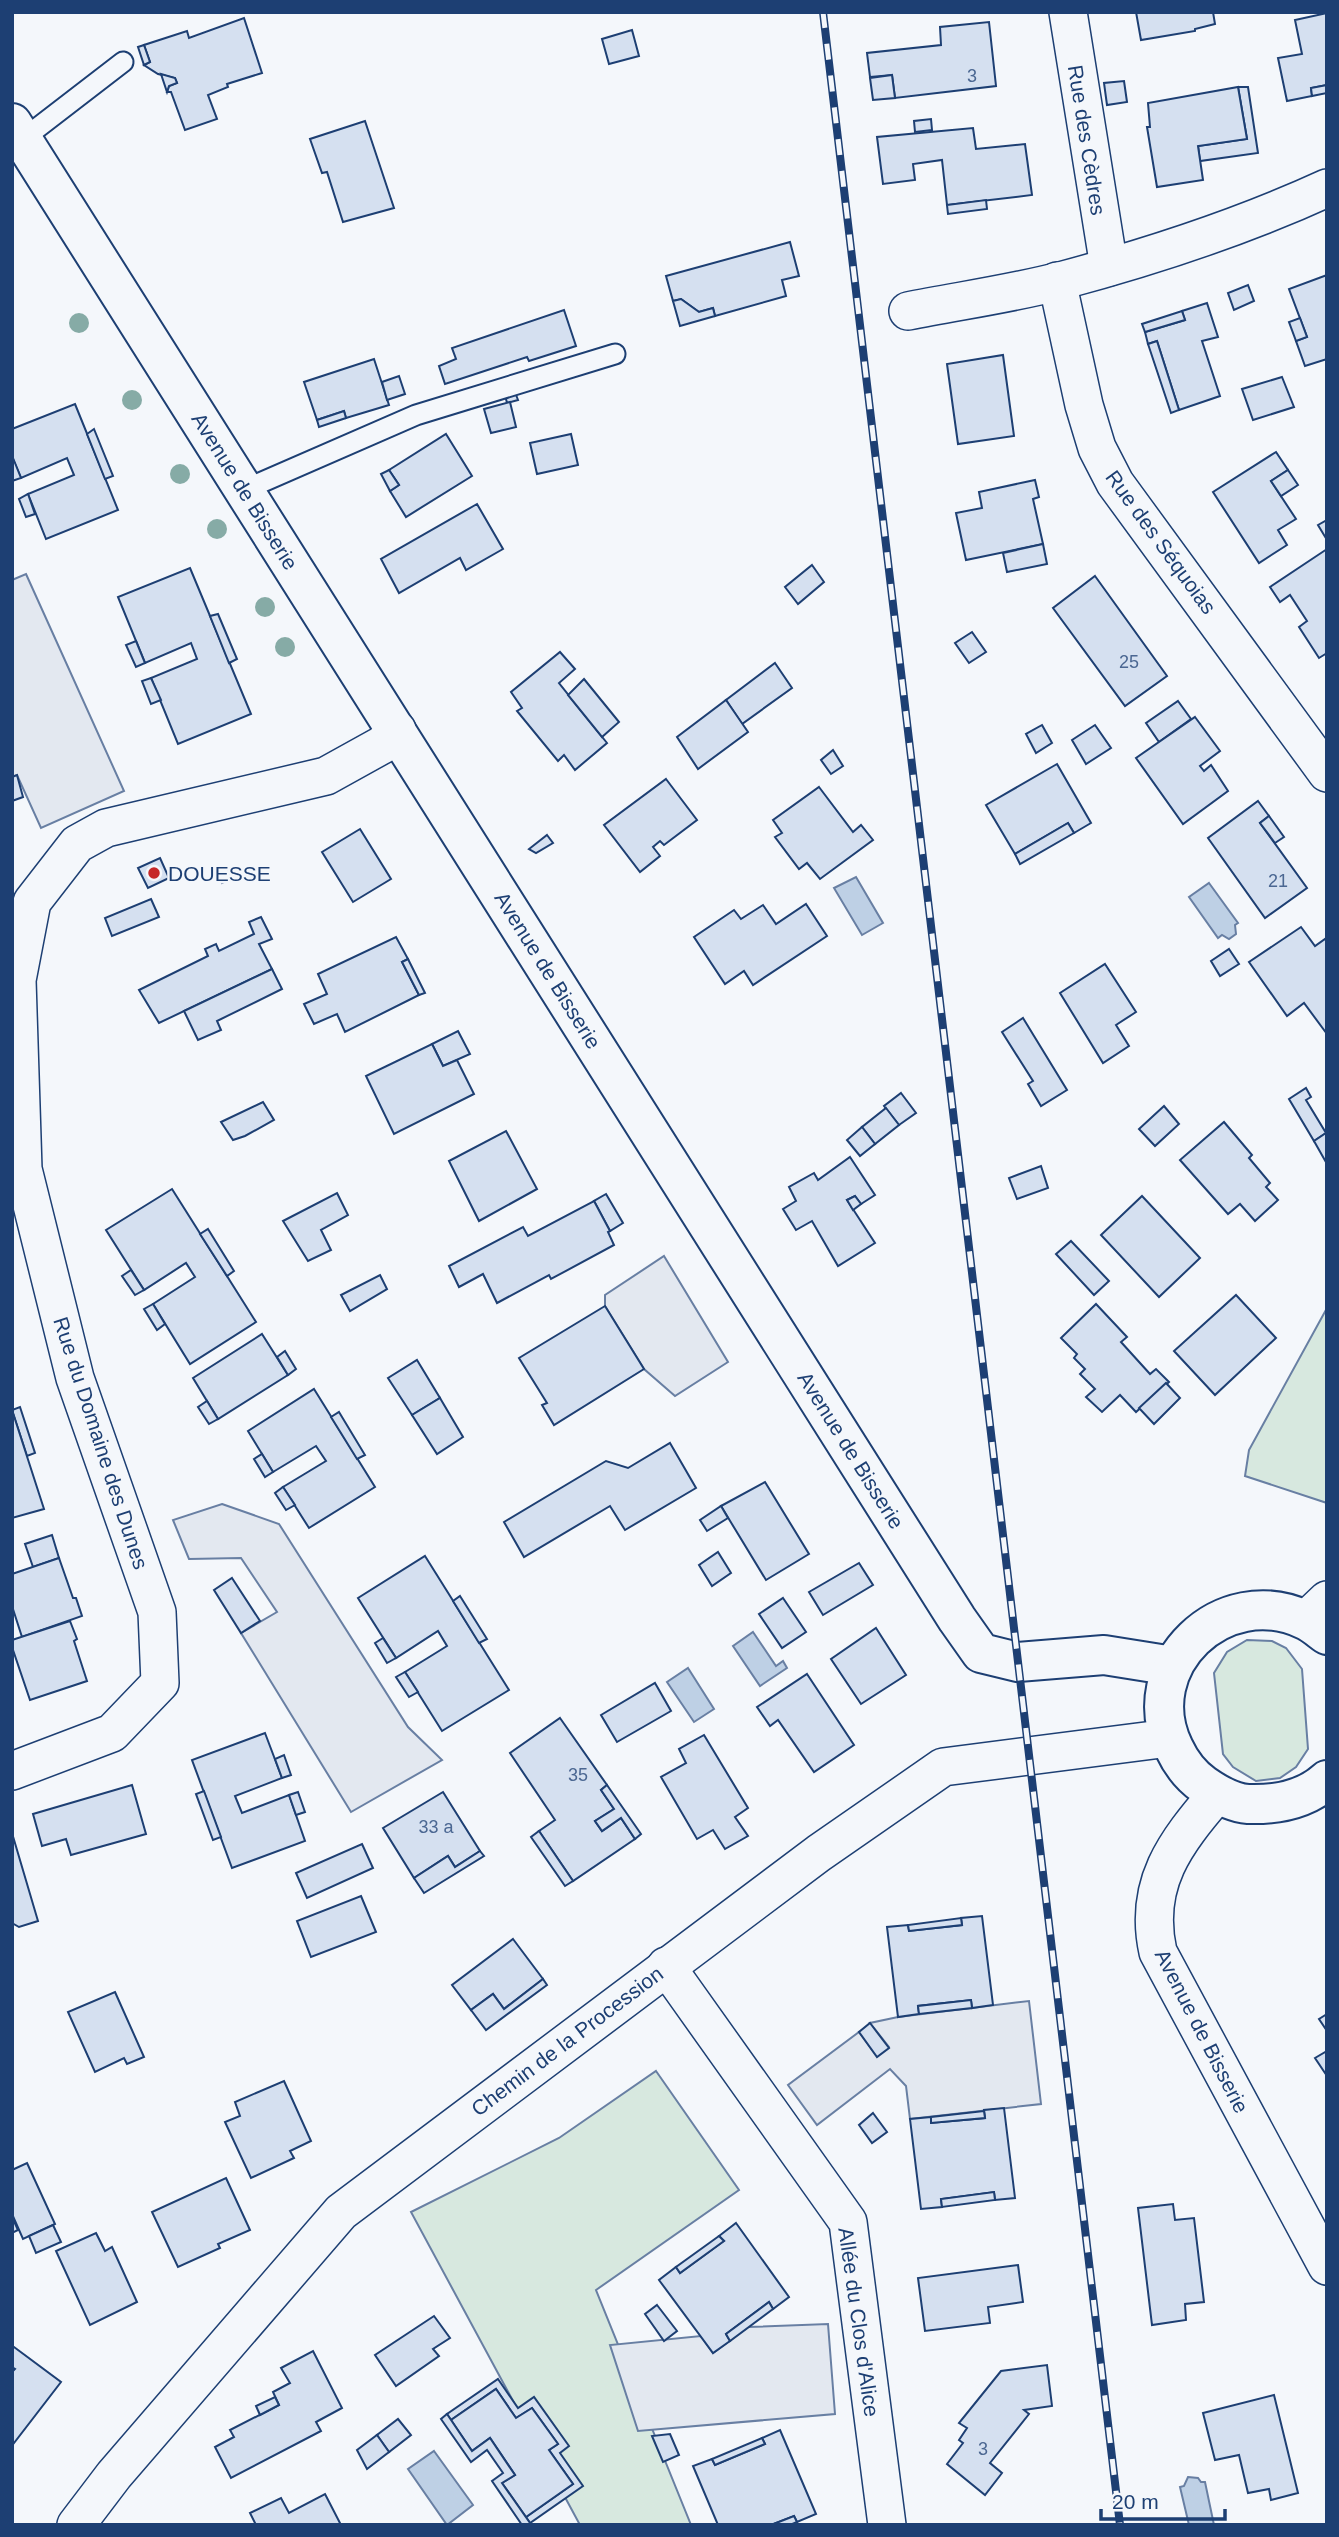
<svg xmlns="http://www.w3.org/2000/svg" width="1339" height="2537" font-family="Helvetica,sans-serif">
<style>
.green{fill:#d7e8df;stroke:#687fa3;stroke-width:2}
.parking{fill:#e3e8f0;stroke:#687fa3;stroke-width:2}
.water{fill:#bed0e5;stroke:#687fa3;stroke-width:2}
.building{fill:#d5e0f0;stroke:#1d3f73;stroke-width:2}
.lines{fill:none;stroke-linecap:round;stroke-linejoin:round}
.lane-casing{stroke:#1d3f73;stroke-width:23}
.street-casing{stroke:#1d3f73;stroke-width:40}
.secondary-casing{stroke:#1d3f73;stroke-width:42}
.lane{stroke:#f4f7fb;stroke-width:19}
.street{stroke:#f4f7fb;stroke-width:37}
.secondary{stroke:#f4f7fb;stroke-width:38}
.rail-casing{stroke:#1d3f73;stroke-width:8}
.rail{stroke:#f4f7fb;stroke-width:5;stroke-dasharray:16;stroke-linecap:butt}
.tree{fill:#86aba6}
.poi-dot{fill:#c62828;stroke:#f4f7fb;stroke-width:2.5}
.labels{text-anchor:middle;dominant-baseline:central;stroke-width:5;stroke-linejoin:round;paint-order:stroke}
.number-label{font-size:18px;fill:#4b6792}
.street-label{font-size:21px;fill:#1d3f73;stroke:#f4f7fb}
.poi-label{font-size:21px;fill:#1d3f73;stroke:#f4f7fb;text-anchor:start}
</style>
<rect width="100%" height="100%" fill="#f4f7fb"/>
<!-- green -->
<g class="green">
<polygon points="1327,1308 1327,1503 1245,1476 1249,1450"/>
<polygon points="1247,1640 1272,1641 1286,1648 1302,1669 1308,1749 1296,1767 1280,1778 1256,1781 1233,1767 1223,1754 1214,1673 1227,1652"/>
<polygon points="656,2071 739,2190 596,2290 691,2525 580,2525 411,2212 559,2138"/>
</g>
<!-- parking -->
<g class="parking">
<polygon points="26,574 124,791 41,828 17,775 12,777 12,580"/>
<polygon points="664,1256 728,1362 675,1396 644,1369 605,1306 605,1295"/>
<polygon points="222,1504 279,1524 408,1727 442,1760 351,1812 241,1633 277,1612 241,1558 189,1559 173,1520"/>
<polygon points="1029,2001 1041,2104 910,2119 906,2086 890,2069 817,2125 788,2085 859,2032 877,2056 889,2047 870,2023 898,2017"/>
<polygon points="828,2324 835,2414 638,2431 610,2345 701,2336 713,2353 748,2327"/>
</g>
<!-- water -->
<g class="water">
<polygon points="856,877 883,923 862,935 834,888"/>
<polygon points="1209,883 1238,923 1235,925 1236,934 1229,939 1222,935 1218,938 1189,897"/>
<polygon points="753,1632 776,1666 783,1661 787,1668 760,1686 733,1646"/>
<polygon points="688,1668 714,1709 694,1722 667,1682"/>
<polygon points="434,2451 473,2505 447,2525 408,2469"/>
<polygon points="1188,2477 1198,2478 1201,2482 1205,2482 1214,2525 1189,2525 1180,2487 1184,2486"/>
</g>
<!-- building -->
<g class="building">
<polygon points="1136,12 1213,12 1215,24 1195,29 1195,31 1141,40"/>
<polygon points="1327,13 1327,85 1311,88 1312,96 1287,101 1278,58 1302,54 1295,20"/>
<polygon points="244,18 262,73 227,84 228,87 208,95 217,119 185,130 171,92 167,92 169,86 177,83 175,78 158,74 144,65 150,62 144,45 187,31 189,38"/>
<polygon points="989,22 996,86 895,98 892,75 870,77 867,53 941,45 940,27"/>
<polygon points="632,30 639,56 609,64 602,39"/>
<polygon points="144,45 150,62 144,65 138,47"/>
<polygon points="161,74 175,78 177,83 169,86 167,92"/>
<polygon points="892,75 895,98 873,100 870,78"/>
<polygon points="1124,81 1127,102 1107,105 1104,83"/>
<polygon points="1327,85 1327,93 1312,96 1311,88"/>
<polygon points="1238,87 1248,87 1258,153 1200,161 1198,146 1247,139"/>
<polygon points="1238,87 1247,139 1198,146 1203,180 1157,187 1147,127 1150,127 1148,103"/>
<polygon points="931,119 932,130 915,132 914,121"/>
<polygon points="365,121 394,208 343,222 327,172 322,173 310,139"/>
<polygon points="973,128 976,149 1025,144 1032,195 947,205 942,160 913,164 915,180 883,184 877,137"/>
<polygon points="986,200 987,209 948,214 947,205"/>
<polygon points="790,242 799,276 782,280 786,296 715,316 713,308 699,312 681,299 673,301 666,276"/>
<polygon points="1327,275 1327,359 1305,366 1296,341 1307,337 1289,289"/>
<polygon points="1248,285 1254,301 1234,310 1228,293"/>
<polygon points="681,299 699,312 713,308 715,316 680,326 673,301"/>
<polygon points="1207,303 1218,337 1202,341 1220,396 1179,410 1157,341 1148,344 1145,332 1185,320 1182,311"/>
<polygon points="564,310 576,346 529,361 527,357 445,384 439,366 456,359 452,348"/>
<polygon points="1182,311 1185,320 1145,332 1142,324"/>
<polygon points="1300,318 1307,337 1296,341 1289,322"/>
<polygon points="1157,341 1179,410 1171,413 1148,344"/>
<polygon points="1003,355 1014,436 958,444 947,364"/>
<polygon points="374,359 389,405 346,418 344,411 317,420 304,382"/>
<polygon points="399,376 405,394 387,400 382,382"/>
<polygon points="1282,377 1294,407 1253,420 1242,389"/>
<polygon points="515,392 518,400 507,403 505,395"/>
<polygon points="510,402 516,427 491,433 484,409"/>
<polygon points="75,404 118,510 46,539 28,494 74,475 67,458 21,478 12,457 12,429"/>
<polygon points="344,411 346,418 319,427 317,420"/>
<polygon points="94,429 113,476 105,479 87,434"/>
<polygon points="446,434 472,476 406,517 390,491 399,485 389,470"/>
<polygon points="571,434 578,465 537,474 530,443"/>
<polygon points="1276,452 1288,470 1271,481 1296,519 1278,530 1287,545 1259,563 1213,492"/>
<polygon points="13,458 21,478 12,481 12,459"/>
<polygon points="389,470 399,485 390,491 381,474"/>
<polygon points="1288,470 1298,485 1281,496 1271,481"/>
<polygon points="1035,480 1039,497 1033,499 1043,544 966,560 956,513 982,508 979,492"/>
<polygon points="28,494 35,514 26,517 19,499"/>
<polygon points="477,504 503,549 466,570 460,558 399,593 381,559"/>
<polygon points="1327,520 1327,540 1318,525"/>
<polygon points="1043,544 1047,564 1007,572 1003,553"/>
<polygon points="1327,549 1327,653 1319,658 1299,627 1307,621 1290,595 1280,602 1270,587"/>
<polygon points="812,565 824,582 798,604 785,587"/>
<polygon points="190,568 251,714 178,744 151,678 197,659 191,643 145,663 118,597"/>
<polygon points="1095,576 1167,676 1125,706 1053,608"/>
<polygon points="218,614 237,659 229,663 210,616"/>
<polygon points="972,632 986,652 969,663 955,643"/>
<polygon points="136,641 145,663 136,667 126,645"/>
<polygon points="560,652 575,669 559,683 607,743 575,770 564,755 558,761 517,711 522,708 511,692"/>
<polygon points="775,663 792,688 742,724 726,700"/>
<polygon points="151,678 161,700 151,704 142,681"/>
<polygon points="584,679 619,722 602,737 568,695"/>
<polygon points="726,700 748,732 698,769 677,737"/>
<polygon points="1178,701 1191,719 1159,742 1146,723"/>
<polygon points="1195,717 1220,751 1200,766 1204,771 1211,765 1228,791 1183,824 1136,758"/>
<polygon points="1042,725 1052,743 1036,753 1026,734"/>
<polygon points="1095,725 1111,748 1086,764 1072,740"/>
<polygon points="833,750 843,766 831,774 821,760"/>
<polygon points="1057,764 1091,823 1074,833 1068,823 1015,854 986,805"/>
<polygon points="17,775 23,797 12,801 12,777"/>
<polygon points="666,779 697,820 664,845 660,841 653,847 660,856 640,872 604,825"/>
<polygon points="819,787 853,832 861,825 873,840 820,879 807,863 799,869 775,837 782,833 773,820"/>
<polygon points="1258,801 1269,816 1260,823 1307,888 1265,918 1208,838"/>
<polygon points="1269,816 1284,837 1275,843 1260,823"/>
<polygon points="1068,823 1074,833 1020,864 1015,854"/>
<polygon points="360,829 391,879 353,902 322,852"/>
<polygon points="547,835 553,843 536,853 529,849"/>
<polygon points="160,858 169,878 148,888 138,868"/>
<polygon points="229,870 233,878 222,883 217,873"/>
<polygon points="151,899 159,917 112,936 105,918"/>
<polygon points="806,904 827,936 753,985 744,971 725,984 694,937 734,910 741,919 763,905 776,924"/>
<polygon points="261,917 272,939 259,944 272,969 159,1023 139,990 208,956 205,949 216,944 219,951 254,934 249,922"/>
<polygon points="1301,927 1315,946 1325,939 1327,942 1327,1034 1304,1003 1287,1016 1249,962"/>
<polygon points="396,937 408,959 402,962 419,995 345,1032 337,1014 314,1024 304,1004 327,994 318,974"/>
<polygon points="1229,949 1239,964 1220,976 1211,961"/>
<polygon points="408,959 425,993 419,995 402,962"/>
<polygon points="1105,964 1136,1012 1116,1025 1129,1046 1103,1063 1060,993"/>
<polygon points="272,969 282,989 217,1021 221,1030 198,1040 184,1011"/>
<polygon points="1023,1018 1067,1090 1041,1106 1028,1084 1033,1081 1002,1032"/>
<polygon points="458,1031 470,1054 443,1066 432,1044"/>
<polygon points="432,1044 443,1066 457,1060 474,1094 394,1134 366,1076"/>
<polygon points="1306,1088 1311,1097 1306,1100 1326,1133 1314,1141 1289,1099"/>
<polygon points="901,1093 916,1113 899,1125 884,1106"/>
<polygon points="263,1102 274,1120 245,1136 233,1140 221,1122"/>
<polygon points="1164,1106 1179,1124 1155,1146 1139,1129"/>
<polygon points="886,1108 899,1125 875,1144 862,1127"/>
<polygon points="1224,1122 1252,1155 1249,1158 1270,1183 1266,1187 1278,1200 1255,1221 1240,1204 1228,1214 1180,1160"/>
<polygon points="862,1127 875,1144 860,1156 847,1140"/>
<polygon points="506,1131 537,1189 479,1221 449,1161"/>
<polygon points="1326,1133 1327,1133 1327,1164 1314,1141"/>
<polygon points="850,1157 875,1195 861,1204 855,1196 847,1200 875,1243 838,1266 812,1221 796,1230 783,1209 796,1201 789,1187 814,1173 818,1180"/>
<polygon points="1041,1166 1048,1188 1017,1199 1009,1178"/>
<polygon points="172,1189 256,1322 190,1364 153,1304 195,1277 186,1263 144,1290 106,1230"/>
<polygon points="337,1193 348,1215 321,1230 331,1250 308,1261 283,1221"/>
<polygon points="606,1194 623,1223 610,1231 594,1201"/>
<polygon points="855,1196 861,1204 853,1210 847,1200"/>
<polygon points="1142,1196 1200,1258 1159,1297 1101,1235"/>
<polygon points="594,1201 610,1231 608,1232 614,1245 551,1279 549,1275 497,1303 483,1274 459,1287 449,1266 523,1227 528,1236"/>
<polygon points="208,1229 234,1271 227,1276 200,1234"/>
<polygon points="1071,1241 1109,1281 1094,1295 1056,1254"/>
<polygon points="131,1270 144,1290 135,1295 122,1276"/>
<polygon points="380,1275 387,1289 350,1311 341,1295"/>
<polygon points="1236,1295 1276,1338 1215,1395 1174,1351"/>
<polygon points="153,1304 165,1324 157,1330 144,1309"/>
<polygon points="1096,1304 1127,1337 1121,1342 1150,1374 1156,1369 1169,1382 1136,1412 1120,1395 1102,1412 1086,1397 1095,1389 1080,1374 1085,1369 1074,1358 1077,1354 1061,1338"/>
<polygon points="605,1306 644,1369 554,1425 542,1405 547,1403 519,1358"/>
<polygon points="262,1334 288,1375 218,1419 193,1378"/>
<polygon points="285,1351 296,1369 288,1375 277,1357"/>
<polygon points="417,1360 440,1398 412,1415 388,1378"/>
<polygon points="1166,1383 1180,1398 1154,1424 1139,1408"/>
<polygon points="314,1389 375,1487 309,1528 283,1487 326,1461 316,1446 273,1472 248,1431"/>
<polygon points="440,1398 463,1437 437,1454 412,1415"/>
<polygon points="207,1401 218,1419 209,1424 198,1407"/>
<polygon points="20,1407 35,1453 27,1456 12,1410"/>
<polygon points="12,1410 44,1509 12,1518"/>
<polygon points="339,1412 365,1455 357,1459 331,1417"/>
<polygon points="670,1443 696,1488 625,1530 610,1506 524,1557 504,1522 606,1461 628,1468"/>
<polygon points="262,1454 273,1472 265,1477 254,1459"/>
<polygon points="765,1482 809,1554 766,1580 721,1506"/>
<polygon points="283,1487 295,1505 286,1510 275,1493"/>
<polygon points="721,1506 728,1518 707,1531 700,1520"/>
<polygon points="52,1535 59,1558 33,1567 25,1544"/>
<polygon points="718,1552 731,1573 712,1586 699,1565"/>
<polygon points="425,1556 509,1690 442,1731 405,1672 447,1646 438,1631 396,1658 358,1598"/>
<polygon points="59,1558 73,1598 76,1598 82,1616 22,1637 12,1606 12,1574"/>
<polygon points="859,1563 873,1585 823,1615 809,1592"/>
<polygon points="232,1578 260,1621 241,1633 214,1590"/>
<polygon points="460,1596 487,1639 479,1643 453,1601"/>
<polygon points="783,1598 806,1632 782,1648 759,1614"/>
<polygon points="70,1621 77,1639 74,1641 87,1681 30,1700 12,1647 12,1640"/>
<polygon points="876,1628 906,1675 861,1704 831,1659"/>
<polygon points="383,1638 396,1658 387,1663 375,1643"/>
<polygon points="405,1672 418,1692 409,1697 396,1677"/>
<polygon points="807,1674 854,1745 814,1772 778,1720 770,1726 757,1707"/>
<polygon points="655,1683 671,1711 617,1742 601,1715"/>
<polygon points="560,1718 607,1785 601,1790 614,1809 595,1821 602,1831 621,1818 635,1839 573,1881 539,1831 555,1820 510,1753"/>
<polygon points="265,1733 282,1778 235,1796 242,1813 289,1795 305,1841 232,1868 192,1760"/>
<polygon points="704,1735 748,1808 735,1817 748,1836 725,1849 713,1830 697,1839 661,1777 686,1763 679,1749"/>
<polygon points="284,1755 291,1775 282,1778 275,1759"/>
<polygon points="132,1785 146,1834 71,1855 66,1839 42,1846 33,1814"/>
<polygon points="607,1785 641,1834 635,1839 621,1818 602,1831 595,1821 614,1809 601,1790"/>
<polygon points="204,1791 221,1837 213,1840 196,1794"/>
<polygon points="298,1792 305,1812 296,1815 289,1795"/>
<polygon points="443,1792 480,1851 455,1867 448,1856 414,1878 383,1828"/>
<polygon points="539,1831 573,1881 565,1886 531,1837"/>
<polygon points="12,1833 38,1921 19,1927 12,1923"/>
<polygon points="362,1844 373,1868 307,1898 296,1873"/>
<polygon points="480,1851 484,1856 424,1893 414,1878 448,1856 455,1867"/>
<polygon points="361,1896 376,1932 311,1957 297,1921"/>
<polygon points="982,1916 993,2005 972,2008 971,2000 918,2006 919,2014 898,2017 887,1927 908,1925 909,1931 962,1925 961,1918"/>
<polygon points="961,1918 962,1925 909,1931 908,1925"/>
<polygon points="513,1939 543,1979 504,2009 493,1994 471,2010 452,1985"/>
<polygon points="543,1979 547,1985 486,2030 471,2010 493,1994 504,2009"/>
<polygon points="115,1992 144,2057 127,2064 124,2058 95,2072 68,2012"/>
<polygon points="971,2000 972,2008 919,2014 918,2006"/>
<polygon points="1327,2014 1327,2031 1319,2019"/>
<polygon points="870,2023 889,2048 877,2057 859,2032"/>
<polygon points="1327,2051 1327,2076 1315,2058"/>
<polygon points="284,2081 311,2141 290,2151 294,2158 251,2178 225,2122 240,2116 235,2102"/>
<polygon points="1004,2108 1015,2198 995,2200 994,2192 941,2199 942,2207 921,2209 910,2119 931,2117 931,2123 985,2118 984,2110"/>
<polygon points="984,2111 985,2118 931,2123 931,2117"/>
<polygon points="873,2113 887,2132 872,2143 859,2125"/>
<polygon points="27,2163 55,2224 23,2239 12,2214 12,2170"/>
<polygon points="226,2178 250,2230 218,2244 220,2248 178,2267 152,2212"/>
<polygon points="994,2192 995,2200 942,2207 941,2199"/>
<polygon points="1173,2204 1175,2220 1194,2218 1204,2302 1185,2304 1186,2320 1152,2325 1138,2208"/>
<polygon points="12,2217 18,2230 12,2233"/>
<polygon points="736,2223 789,2297 773,2309 769,2302 726,2334 730,2341 713,2353 659,2280 676,2267 680,2273 724,2241 719,2236"/>
<polygon points="53,2225 61,2242 36,2253 29,2236"/>
<polygon points="96,2233 105,2251 112,2247 137,2302 90,2325 56,2251"/>
<polygon points="719,2236 724,2241 680,2273 676,2267"/>
<polygon points="1018,2265 1023,2302 988,2307 990,2323 925,2331 918,2278"/>
<polygon points="769,2302 773,2309 730,2341 726,2334"/>
<polygon points="657,2305 677,2331 664,2341 645,2314"/>
<polygon points="434,2316 450,2338 433,2349 439,2356 396,2386 375,2355"/>
<polygon points="14,2347 61,2382 14,2443 12,2441 12,2372 15,2369 12,2367 12,2349"/>
<polygon points="313,2351 342,2408 316,2422 321,2431 231,2478 215,2447 234,2437 230,2430 279,2405 273,2392 290,2383 281,2368"/>
<polygon points="1047,2365 1052,2406 1024,2410 1029,2414 990,2463 1002,2473 985,2495 947,2464 963,2443 959,2440 967,2428 959,2423 1001,2371"/>
<polygon points="498,2379 518,2408 534,2397 569,2446 560,2453 583,2486 530,2523 526,2517 573,2484 549,2450 558,2444 532,2408 516,2418 496,2389 451,2420 447,2414"/>
<polygon points="496,2389 516,2418 532,2408 558,2444 549,2450 573,2484 526,2517 502,2483 515,2475 490,2438 472,2451 451,2420"/>
<polygon points="1274,2395 1298,2493 1271,2500 1269,2489 1248,2493 1239,2455 1215,2460 1203,2413"/>
<polygon points="275,2397 279,2405 260,2415 256,2406"/>
<polygon points="447,2414 472,2451 490,2438 515,2475 502,2483 530,2523 527,2525 522,2525 492,2481 503,2473 487,2450 471,2462 441,2419"/>
<polygon points="398,2419 411,2435 389,2452 377,2435"/>
<polygon points="780,2430 816,2514 797,2522 794,2516 771,2525 718,2525 693,2466 712,2459 715,2465 765,2444 762,2438"/>
<polygon points="670,2434 679,2455 663,2462 652,2436"/>
<polygon points="377,2435 389,2452 367,2469 357,2450"/>
<polygon points="762,2438 765,2444 715,2465 712,2459"/>
<polygon points="325,2494 341,2525 256,2525 250,2513 281,2498 289,2513"/>
<polygon points="794,2516 797,2522 790,2525 771,2525"/>
</g>
<g class="lines">
<defs>
<g id="lane">
<polyline points="23,139 123,62"/>
<polyline points="244,490 416,415 615,354"/>
</g>
<g id="street">
<polyline points="1068,12 1109,267"/>
<polyline points="1057,281 1084,405 1097,448 1115,483 1327,773"/>
<path d="M908 311C958 301 1010 294 1060 281 1150 257 1242 227 1327 188"/>
<polyline points="1306,1620 1327,1600"/>
<polyline points="12,1771 112,1733 160,1683 157,1612 75,1378 23,1169 17,980 32,902 77,844 106,828 326,776 382,745 397,730"/>
<path d="M1217 1794C1175 1843 1143 1884 1158 1952L1327 2266"/>
<polyline points="666,1966 848,2222 887,2525"/>
<polyline points="76,2525 114,2475 341,2212 819,1853 943,1767 1169,1738"/>
</g>
<g id="secondary">
<polyline points="12,123 957,1619 981,1653 1018,1662 1104,1655 1173,1666"/>
<path d="M1327 1635C1320 1630 1312 1623 1305 1620 1223 1581 1134 1666 1174 1748 1181 1763 1191 1776 1204 1785 1217 1794 1232 1803 1248 1804 1277 1805 1305 1800 1327 1780"/>
</g>
</defs>
<!-- lane casing -->
<use href="#lane" class="lane-casing"/>
<!-- street casing -->
<use href="#street" class="street-casing"/>
<!-- secondary casing -->
<use href="#secondary" class="secondary-casing"/>
<!-- lane -->
<use href="#lane" class="lane"/>
<!-- street -->
<use href="#street" class="street"/>
<!-- secondary -->
<use href="#secondary" class="secondary"/>
<defs>
<polyline id="rail" points="823,12 1120,2525"/>
</defs>
<!-- rail casing -->
<use href="#rail" class="rail-casing"/>
<!-- rail -->
<use href="#rail" class="rail"/>
</g>
<!-- trees -->
<g class="tree">
<circle cx="79" cy="323" r="10"/>
<circle cx="132" cy="400" r="10"/>
<circle cx="180" cy="474" r="10"/>
<circle cx="217" cy="529" r="10"/>
<circle cx="265" cy="607" r="10"/>
<circle cx="285" cy="647" r="10"/>
</g>
<!-- markers -->
<circle class="poi-dot" cx="154" cy="873" r="7"/>
<g class="labels">
<!-- number labels -->
<g class="number-label">
<text x="972" y="76">3</text>
<text x="1129" y="662">25</text>
<text x="1278" y="881">21</text>
<text x="578" y="1775">35</text>
<text x="436" y="1827">33 a</text>
<text x="983" y="2449">3</text>
</g>
<!-- street labels -->
<g class="street-label">
<text transform="translate(1087 140) rotate(81)">Rue des Cèdres</text>
<text transform="translate(245 491) rotate(58)">Avenue de Bisserie</text>
<text transform="translate(1161 542) rotate(54)">Rue des Séquoias</text>
<text transform="translate(548 970) rotate(58)">Avenue de Bisserie</text>
<text transform="translate(101 1443) rotate(72)">Rue du Domaine des Dunes</text>
<text transform="translate(851 1450) rotate(58)">Avenue de Bisserie</text>
<text transform="translate(1202 2031) rotate(63)">Avenue de Bisserie</text>
<text transform="translate(567 2041) rotate(-37)">Chemin de la Procession</text>
<text transform="translate(859 2322) rotate(82)">Allée du Clos d'Alice</text>
</g>
<!-- poi labels -->
<g class="poi-label">
<text x="168" y="873">DOUESSE</text>
</g>
</g>
<!-- border -->
<rect width="1339" height="2537" fill="none" stroke="#1d3f73" stroke-width="28"/>
<!-- scale -->
<path d="M1101 2509v10h124v-10" fill="none" stroke="#1d3f73" stroke-width="3.5"/>
<text x="1112" y="2509" font-size="21" fill="#1d3f73" stroke="#f4f7fb" stroke-width="5" paint-order="stroke">20 m</text>
</svg>
